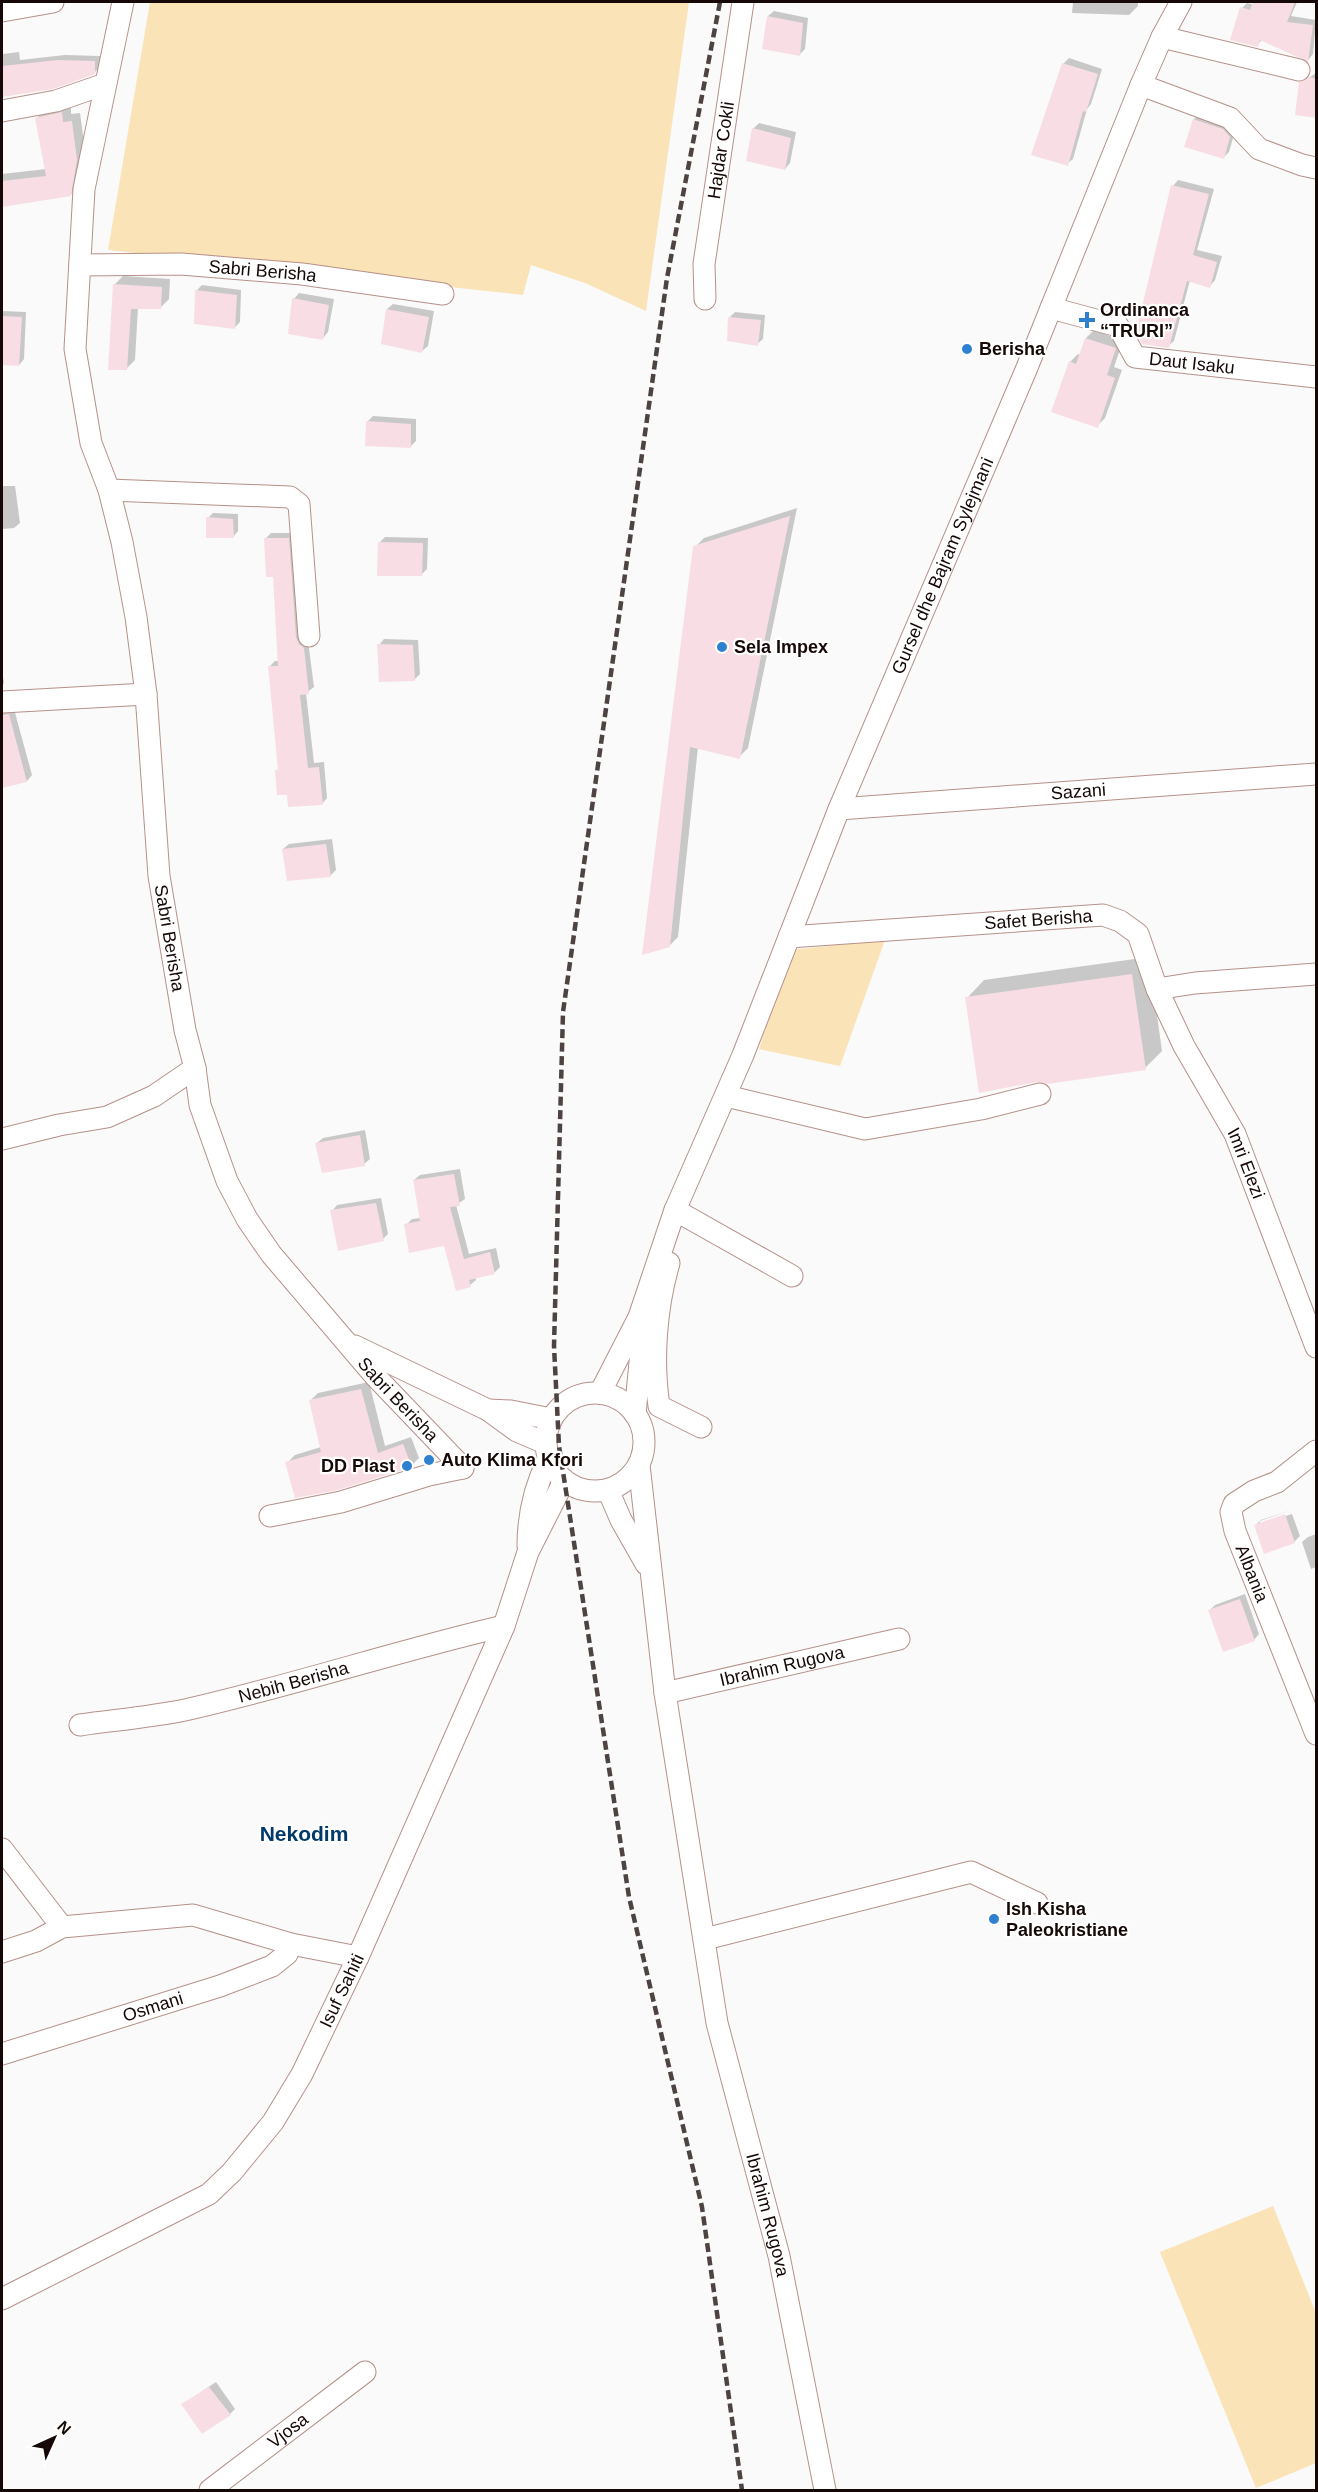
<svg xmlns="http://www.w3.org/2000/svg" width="1318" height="2492" font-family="Helvetica,sans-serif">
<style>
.green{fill:#fae3b6}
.shadow{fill:#0003}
.building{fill:#f8dee4}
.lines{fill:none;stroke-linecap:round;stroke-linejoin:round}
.minor-casing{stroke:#b69089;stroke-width:23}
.minor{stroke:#fff;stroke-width:21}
.rail{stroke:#4d4341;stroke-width:4.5;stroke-dasharray:9 4.5;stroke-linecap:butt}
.poi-dot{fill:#2e81cf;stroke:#fff;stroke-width:2}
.labels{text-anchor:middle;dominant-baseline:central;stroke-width:4.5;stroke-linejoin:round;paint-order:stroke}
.street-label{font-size:18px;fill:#150806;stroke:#fff}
.poi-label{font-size:18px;font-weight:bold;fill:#150806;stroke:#fff;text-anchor:start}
.quarter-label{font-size:21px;font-weight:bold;fill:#003a6a;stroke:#fff}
</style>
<rect width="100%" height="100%" fill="#fafafa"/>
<!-- green -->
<g class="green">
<polygon points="150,2 689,2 646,311 585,283 531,265 523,295 108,250"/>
<polygon points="885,940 840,1066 759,1049 790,950"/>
<polygon points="1273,2206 1316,2313 1316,2463 1256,2488 1160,2252"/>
</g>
<!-- shadow -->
<g class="shadow">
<polygon points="1073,2 1138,2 1138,6 1129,15 1072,13"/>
<polygon points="1255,2 1297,2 1291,16 1316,20 1313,54 1308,60 1263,39 1257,45 1242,8 1247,3 1254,5"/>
<polygon points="774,11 808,18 805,49 799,55 768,16"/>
<polygon points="2,48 3,54 19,52 20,60 65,55 100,56 100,67 94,73 29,92 2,95"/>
<polygon points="1069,58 1102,69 1091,104 1087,109 1073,159 1067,164 1033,154 1063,64"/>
<polygon points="1316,73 1316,117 1301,83"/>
<polygon points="71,105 71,114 80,113 85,150 79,186 70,195 2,204 2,174 46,169 37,118 45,110"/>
<polygon points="1200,114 1235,131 1229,152 1223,158 1194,119"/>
<polygon points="759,123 796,132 790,163 785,169 753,129"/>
<polygon points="1178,180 1214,189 1197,250 1222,256 1215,280 1210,286 1190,280 1174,341 1168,346 1173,186"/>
<polygon points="123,276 170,279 169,299 160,308 138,307 135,360 126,369 114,285"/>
<polygon points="202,285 241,290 240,322 234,328 197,290"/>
<polygon points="299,293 334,299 328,332 323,338 294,299"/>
<polygon points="393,304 434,311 428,346 422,351 387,309"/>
<polygon points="2,311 26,312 24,359 19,365 2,364"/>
<polygon points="735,312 765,315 763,339 757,344 730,317"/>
<polygon points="1094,330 1123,341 1114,367 1122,370 1105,418 1097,426 1070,362 1078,354 1080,355 1086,338"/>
<polygon points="373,416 416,419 416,441 410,447 367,422"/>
<polygon points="2,486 15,486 20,523 14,528 2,529"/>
<polygon points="797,508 748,748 739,757 698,747 678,937 669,946 695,547 704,538"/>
<polygon points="213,513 238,514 238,531 233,537 208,518"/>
<polygon points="271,533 294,533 314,687 306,693 314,763 324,762 327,798 322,804 288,794 277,770 280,768 270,666 275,661 279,661 274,575 265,539"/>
<polygon points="385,537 428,538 427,569 422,574 379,543"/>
<polygon points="384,639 418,640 420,674 414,680 379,645"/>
<polygon points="2,671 4,683 2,686"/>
<polygon points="2,708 14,709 32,775 27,781 2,786"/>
<polygon points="332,839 336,870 330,876 283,849 289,844"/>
<polygon points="1149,957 1162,1051 1145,1068 967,998 984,980"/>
<polygon points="365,1130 370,1159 364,1164 317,1143 323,1138"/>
<polygon points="460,1169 465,1199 456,1205 469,1254 496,1248 500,1267 495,1272 475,1277 476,1280 470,1285 445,1245 406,1225 412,1219 421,1218 414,1180 420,1175"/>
<polygon points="381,1198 388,1234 383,1239 332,1211 337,1205"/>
<polygon points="369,1382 385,1446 411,1437 419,1458 412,1465 338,1488 287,1463 295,1455 321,1447 310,1401 318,1393"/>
<polygon points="1291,1510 1260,1521 1260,1524 1292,1514 1300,1536 1294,1542 1256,1525 1261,1520"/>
<polygon points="1316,1534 1316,1567 1311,1569 1302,1542 1308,1537"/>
<polygon points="1245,1594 1259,1634 1254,1640 1210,1610 1215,1605"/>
<polygon points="216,2382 235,2409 230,2414 183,2404"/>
</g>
<!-- building -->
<g class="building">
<polygon points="1253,2 1295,2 1287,22 1313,25 1308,62 1260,40 1258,47 1230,40 1240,7 1250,10"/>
<polygon points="767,16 803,23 800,56 762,49"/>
<polygon points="58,60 95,61 95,74 53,89 2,97 2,66"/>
<polygon points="1062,63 1098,74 1086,112 1083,111 1068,166 1031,155"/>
<polygon points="1309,77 1317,79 1317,118 1295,115 1299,82"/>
<polygon points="62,112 63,122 72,121 77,160 71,196 2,207 2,181 46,176 35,118"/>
<polygon points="1193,119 1223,129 1230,137 1224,159 1184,147"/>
<polygon points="752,128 791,138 785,170 746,161"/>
<polygon points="1171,185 1209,194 1193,255 1217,262 1210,288 1187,281 1169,348 1142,344 1136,332"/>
<polygon points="113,284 162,287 161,309 131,309 127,370 108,370"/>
<polygon points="195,290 237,295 235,329 194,324"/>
<polygon points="292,298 329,305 323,340 288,334"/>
<polygon points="386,309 429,317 422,353 381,344"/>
<polygon points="2,316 22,317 19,366 2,365"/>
<polygon points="728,317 761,320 758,346 727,341"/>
<polygon points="1085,338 1116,348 1107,375 1115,378 1098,428 1051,412 1069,361 1076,364"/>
<polygon points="366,421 411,424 411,448 365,446"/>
<polygon points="790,516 740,759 690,747 670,947 642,955 693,546"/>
<polygon points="206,517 233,519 234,538 206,538"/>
<polygon points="264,538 289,538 296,637 299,644 304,648 309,694 300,695 308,768 319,767 323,805 288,807 287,795 277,795 275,770 278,770 268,666 278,666 273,577 266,577"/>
<polygon points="378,542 423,543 422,576 377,576"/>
<polygon points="377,644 413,645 415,681 379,682"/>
<polygon points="9,714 27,782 2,788 2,715"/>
<polygon points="326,844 331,877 287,881 282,849"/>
<polygon points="1132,974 1146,1070 1047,1084 1037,1082 979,1093 965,997"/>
<polygon points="360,1135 365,1166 322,1173 315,1143"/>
<polygon points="454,1174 460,1206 450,1207 464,1259 490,1252 495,1274 469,1280 471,1287 456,1291 444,1246 409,1253 404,1224 420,1221 413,1180"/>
<polygon points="376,1203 384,1241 338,1251 330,1210"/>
<polygon points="361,1389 378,1453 403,1444 412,1467 338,1490 295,1498 285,1462 321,1452 309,1400"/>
<polygon points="1285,1514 1295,1543 1264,1554 1254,1525"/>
<polygon points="1240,1599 1255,1641 1223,1652 1208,1610"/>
<polygon points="209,2387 231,2415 202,2434 181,2404"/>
</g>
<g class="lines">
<defs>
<g id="minor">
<path id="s1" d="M123 2 84 189 75 349 91 443 109 490 122 542 136 617 146 694 159 876 185 1030 195 1068 200 1105 227 1181 247 1219 271 1254 375 1376 463 1468"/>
<polyline points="2,11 53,2"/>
<polyline points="1162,37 1299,70"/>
<polyline points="1141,85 1230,118 1259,149 1302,165 1316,168"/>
<polyline points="2,111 56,101 105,84"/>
<path id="s2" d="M80 265 181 264 302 274 443 294"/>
<path id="s3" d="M705 299 704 264 743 2"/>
<path id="s4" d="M1051 308 1118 326 1135 357 1316 377"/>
<polyline points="109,490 290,497 299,504 309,636"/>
<polyline points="2,702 146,694"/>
<path id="s5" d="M839 809 1316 774"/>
<path id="s6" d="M789 937 1103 915 1120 921 1138 934 1157 989 1195 983 1316 974"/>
<path id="s7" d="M1157 989 1184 1046 1235 1134 1316 1347"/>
<polyline points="726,1096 865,1129 981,1109 1040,1094"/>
<polyline points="2,1139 59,1125 107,1117 154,1096 195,1068"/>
<polyline points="675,1210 792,1276"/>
<path d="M669 1263C656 1308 652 1360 659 1406L701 1427"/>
<polyline points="355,1346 488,1410 517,1431 545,1443"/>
<circle cx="595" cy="1442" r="49"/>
<path id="s8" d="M600 1393 639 1317 675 1210 743 1055 839 809 1026 370 1141 85 1162 37 1181 2"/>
<polyline points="488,1410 511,1411 551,1419"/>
<polyline points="635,1414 641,1352 639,1319"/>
<path id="s9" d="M1316 1451 1277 1482 1254 1491 1234 1504 1231 1512 1235 1531 1316 1734"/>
<path id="s10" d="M639 1465 665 1693 717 2023 779 2256 825 2490"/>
<polyline points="608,1490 621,1520 646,1564"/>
<polyline points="270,1516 341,1502 429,1475 463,1468"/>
<path d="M528 1546C528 1517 535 1486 548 1460"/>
<path id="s11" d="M665 1693 899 1639"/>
<path id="s12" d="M80 1725C115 1720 151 1717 185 1710 292 1686 396 1651 504 1626"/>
<polyline points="2,1849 62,1927"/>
<polyline points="705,1939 971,1872 1037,1903"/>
<polyline points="2,1952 36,1941 62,1927 193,1915 291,1944 358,1957"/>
<path id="s13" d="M2 2054 220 1986 272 1966 287 1954 291 1944"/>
<path id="s14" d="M2 2299 209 2194 232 2172 273 2122 302 2074 358 1957 504 1626 528 1552 564 1481"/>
<path id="s15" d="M210 2490 365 2372"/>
</g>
</defs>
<!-- minor casing -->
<use href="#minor" class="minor-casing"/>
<!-- minor -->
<use href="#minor" class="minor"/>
<!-- rail -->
<polyline class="rail" points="720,2 667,278 563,1012 554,1346 559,1446 629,1897 702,2207 742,2490"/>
</g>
<!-- markers -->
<g class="poi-dot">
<path d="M1084 311h6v6h6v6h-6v6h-6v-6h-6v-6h6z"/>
<circle cx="967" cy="349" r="6"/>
<circle cx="722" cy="647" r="6"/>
<circle cx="429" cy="1460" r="6"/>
<circle cx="407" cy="1466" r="6"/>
<circle cx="994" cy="1919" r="6"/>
</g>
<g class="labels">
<!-- street labels -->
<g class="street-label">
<text stroke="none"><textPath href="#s3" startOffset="150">Hajdar Cokli</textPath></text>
<text stroke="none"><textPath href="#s2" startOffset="183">Sabri Berisha</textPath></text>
<text stroke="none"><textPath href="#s4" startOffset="162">Daut Isaku</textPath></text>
<text stroke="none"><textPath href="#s8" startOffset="896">Gursel dhe Bajram Sylejmani</textPath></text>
<text stroke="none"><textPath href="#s5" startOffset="240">Sazani</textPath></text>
<text stroke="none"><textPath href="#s6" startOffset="250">Safet Berisha</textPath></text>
<text stroke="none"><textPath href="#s1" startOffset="950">Sabri Berisha</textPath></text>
<text stroke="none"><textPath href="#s7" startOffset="196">Imri Elezi</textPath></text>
<text stroke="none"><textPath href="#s1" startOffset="1479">Sabri Berisha</textPath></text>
<text stroke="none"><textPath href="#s9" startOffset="172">Albania</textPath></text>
<text stroke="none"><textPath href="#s11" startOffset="120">Ibrahim Rugova</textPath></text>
<text stroke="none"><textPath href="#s12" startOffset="218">Nebih Berisha</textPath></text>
<text stroke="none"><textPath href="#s14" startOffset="477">Isuf Sahiti</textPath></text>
<text stroke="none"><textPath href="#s13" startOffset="158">Osmani</textPath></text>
<text stroke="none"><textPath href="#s10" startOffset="762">Ibrahim Rugova</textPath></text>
<text stroke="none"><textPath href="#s15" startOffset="98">Vjosa</textPath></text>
</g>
<!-- poi labels -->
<g class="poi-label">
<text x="1100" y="310">Ordinanca<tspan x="1100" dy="21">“TRURI”</tspan></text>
<text x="979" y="349">Berisha</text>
<text x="734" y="647">Sela Impex</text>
<text x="441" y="1460">Auto Klima Kfori</text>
<text x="395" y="1466" text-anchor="end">DD Plast</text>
<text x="1006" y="1909">Ish Kisha<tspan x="1006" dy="21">Paleokristiane</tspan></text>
</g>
<!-- quarter labels -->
<g class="quarter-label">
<text x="304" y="1833">Nekodim</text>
</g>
</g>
<!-- border -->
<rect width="1318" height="2492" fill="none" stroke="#150806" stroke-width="6"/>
<!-- north arrow -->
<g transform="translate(54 2438) rotate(45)" stroke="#ffffff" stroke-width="4.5" paint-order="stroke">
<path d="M0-4.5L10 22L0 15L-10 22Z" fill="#150806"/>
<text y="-9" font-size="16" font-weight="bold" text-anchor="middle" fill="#150806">N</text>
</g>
</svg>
